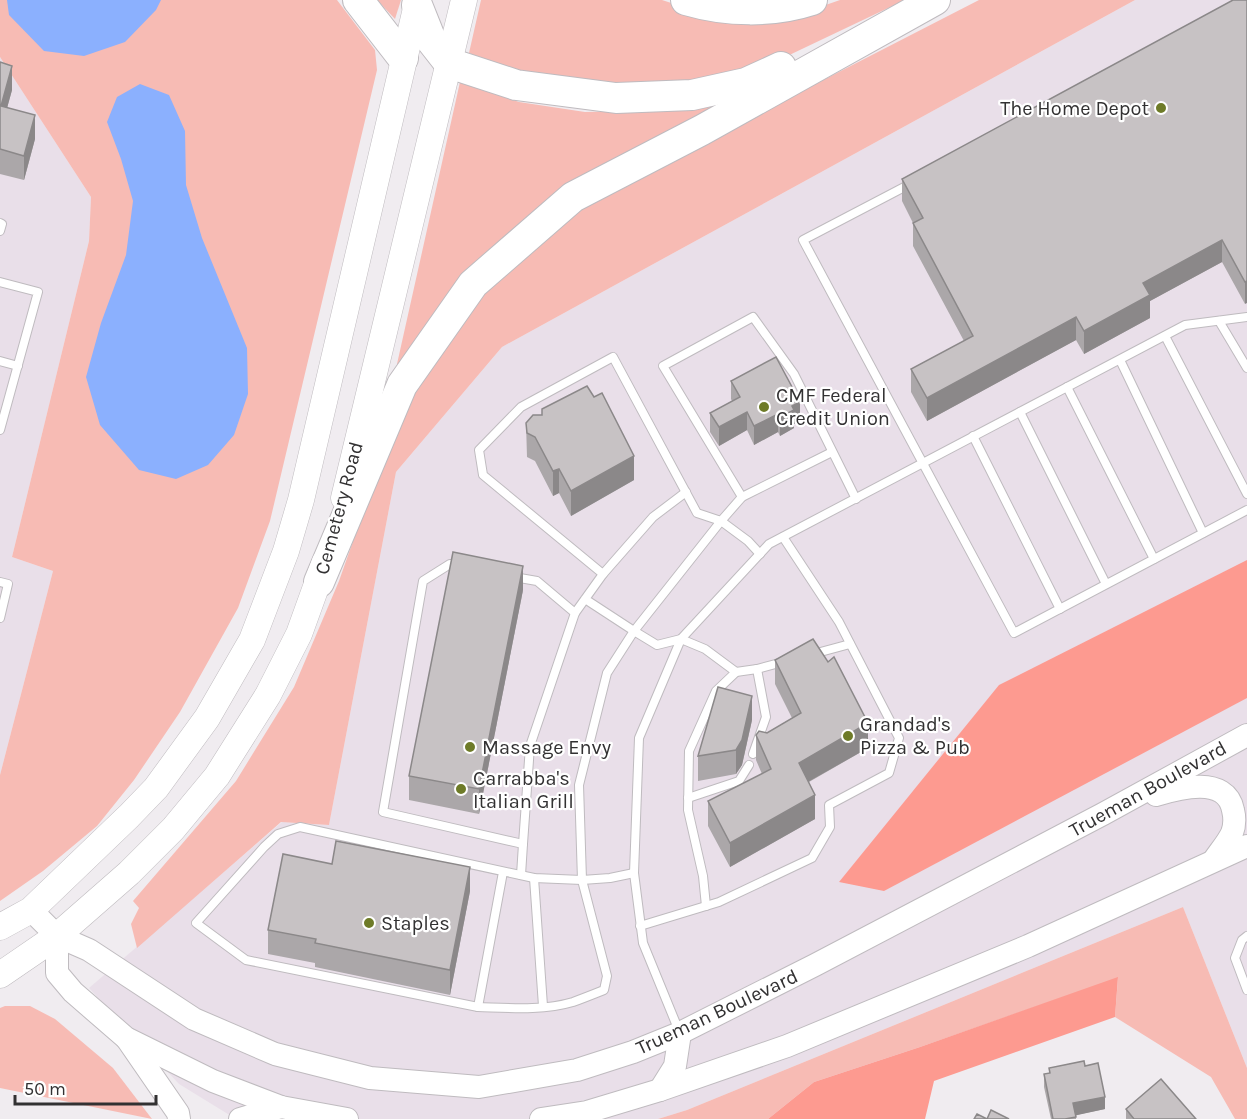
<svg xmlns="http://www.w3.org/2000/svg" width="1247" height="1119" font-family="Karla,sans-serif">
<style>
.built{fill:#e9dfe9}
.green{fill:#f7bbb4}
.forest{fill:#fd9a90}
.water{fill:#8bb0fe}
.lines{fill:none;stroke-linecap:round;stroke-linejoin:round}
.service-casing{stroke:#bfbbbf;stroke-width:10}
.secondary-casing{stroke:#bfbbbf;stroke-width:24}
.primary-casing{stroke:#bfbbbf;stroke-width:27}
.motorway-casing{stroke:#bfbbbf;stroke-width:32}
.service{stroke:#fff;stroke-width:8}
.secondary{stroke:#fff;stroke-width:22}
.primary{stroke:#fff;stroke-width:26}
.motorway{stroke:#fff;stroke-width:30}
.wall{fill:#aba7a9}
.shaded-wall{fill:#8b8889}
.building{fill:#c7c2c4;stroke:#8b8889;stroke-width:1.5}
.poi-dot{fill:#6e7b28;stroke:#fff;stroke-width:2}
.labels{text-anchor:middle;dominant-baseline:central;stroke-width:4.5;stroke-linejoin:round;paint-order:stroke}
.poi-label{font-size:20px;fill:#323132;stroke:#fff;text-anchor:start}
.street-label{font-size:20px;fill:#323132;stroke:#fff}
</style>
<rect width="100%" height="100%" fill="#f0ecf0"/>
<!-- built -->
<g class="built">
<polygon points="1135,0 1247,0 1247,1068 1183,907 687,1110 658,1119 236,1119 179,1084 89,988 282,822 329,825 396,472 502,347"/>
<polygon points="0,57 91,197 89,241 12,557 53,571 0,775"/>
</g>
<!-- green -->
<g class="green">
<polygon points="0,0 337,0 375,50 377,70 270,521 238,608 180,712 134,780 97,826 43,871 0,901 0,775 53,571 12,557 89,241 91,197 0,57"/>
<polygon points="377,0 401,0 395,19"/>
<polygon points="481,0 662,0 714,17 797,15 840,0 905,0 758,70 630,92 515,73 469,53"/>
<polygon points="979,0 1135,0 502,347 396,472 329,825 281,822 137,948 131,924 139,908 133,901 236,781 294,687 339,581 396,419 495,278 557,225 629,180"/>
<polygon points="460,82 519,102 585,112 667,110 746,93 562,198 401,365 397,364"/>
<polygon points="1183,907 1247,1068 1247,1119 1235,1119 1211,1077 1115,1017 1118,978 920,1047 814,1082 768,1119 658,1119 687,1110"/>
<polygon points="5,1006 30,1006 55,1019 113,1068 152,1119 0,1088 0,1008"/>
</g>
<!-- forest -->
<g class="forest">
<polygon points="1247,560 1247,698 884,891 839,882 999,685"/>
<polygon points="1118,977 1115,1017 934,1081 925,1119 768,1119 814,1082 920,1047"/>
</g>
<!-- water -->
<g class="water">
<polygon points="7,0 161,0 156,10 125,42 84,56 44,51 9,15"/>
<polygon points="140,84 169,95 185,131 186,185 202,238 247,348 248,394 234,435 208,465 176,479 139,470 100,425 86,377 101,323 126,255 133,201 121,159 107,122 117,97"/>
</g>
<g class="lines">
<defs>
<g id="service">
<polyline points="912,183 803,240 1014,633 1247,510"/>
<polyline points="0,223 2,224 0,231"/>
<polyline points="0,282 38,292 0,430"/>
<polyline points="1219,321 1247,368"/>
<polyline points="1165,336 1247,494"/>
<polyline points="1120,360 1203,533"/>
<polyline points="0,361 18,366"/>
<polyline points="1067,387 1154,559"/>
<polyline points="1020,412 1106,584"/>
<polyline points="973,436 1060,609"/>
<polyline points="742,497 832,452"/>
<polyline points="760,554 748,541 721,521 742,497 663,366 753,317 794,374 856,499"/>
<polyline points="460,566 450,564 423,581 383,812 523,844 521,875"/>
<polyline points="603,574 653,517 686,492"/>
<polyline points="514,577 537,581 575,613 603,574 483,475 479,450 521,407 613,357 697,513 721,521 634,631 585,599"/>
<polyline points="0,582 8,584 0,618"/>
<polyline points="813,654 850,644"/>
<polyline points="736,672 757,669 783,662"/>
<polyline points="753,754 766,717 757,669"/>
<polyline points="688,798 739,781 749,765"/>
<polyline points="523,844 530,746 575,613"/>
<polyline points="503,872 478,1007 246,960 196,923 264,847 278,834 300,827 534,878 582,880 610,878 634,873"/>
<polyline points="534,878 543,1006"/>
<polyline points="640,926 719,902 812,858 830,827 829,805 889,773 899,738 839,622 783,537"/>
<polyline points="1247,936 1242,940 1235,958 1247,990"/>
<path d="M478 1007C509 1008 543 1011 573 1002 584 998 594 994 604 990L607 976 582 880 579 785 607 673 634 631 657 645 681 639 705 649 736 672 716 691 689 751 688 810 703 876 706 906"/>
<polyline points="679,1031 643,943 634,873 639,738 681,639 769,544 1185,325 1247,317"/>
</g>
<g id="secondary">
<path d="M1156 795C1179 788 1226 775 1233 810 1235 818 1235 825 1232 833 1228 842 1220 851 1214 860"/>
<polyline points="31,910 57,936 89,950 194,1019 275,1054 370,1078 479,1087 577,1070 633,1052 680,1033 815,965 1103,814 1247,735"/>
<polyline points="57,936 57,973 73,992 126,1038 213,1081 281,1107 347,1119"/>
<polyline points="127,1039 178,1113 179,1119"/>
<polyline points="660,1090 675,1066 680,1033"/>
<polyline points="240,1119 281,1107"/>
<polyline points="541,1119 587,1112 660,1090 787,1046 1028,946 1247,846"/>
</g>
<g id="primary">
<polyline points="344,498 464,0"/>
<polyline points="0,927 31,910 129,816 156,788 207,718 252,640 286,551 301,500 418,0"/>
<polyline points="0,975 57,936 129,873 173,829 217,776 268,695 299,634 325,562"/>
</g>
<g id="motorway">
<polyline points="358,0 403,58"/>
<path d="M686 0C727 12 772 13 812 0"/>
<polyline points="417,5 431,40 449,63 516,85 616,98 692,95 746,83 781,67"/>
<polyline points="319,582 402,385 473,284 573,197 702,130 935,0"/>
</g>
</defs>
<!-- service casing -->
<use href="#service" class="service-casing"/>
<!-- secondary casing -->
<use href="#secondary" class="secondary-casing"/>
<!-- primary casing -->
<use href="#primary" class="primary-casing"/>
<!-- motorway casing -->
<use href="#motorway" class="motorway-casing"/>
<!-- service -->
<use href="#service" class="service"/>
<!-- secondary -->
<use href="#secondary" class="secondary"/>
<!-- primary -->
<use href="#primary" class="primary"/>
<!-- motorway -->
<use href="#motorway" class="motorway"/>
</g>
<!-- wall -->
<g class="wall">
<polygon points="1247,0 1245,304 1222,262 1150,301 1150,318 1084,354 1076,340 927,421 911,392 911,369 964,341 913,246 913,223 902,201 902,179"/>
<polygon points="0,62 12,90 7,108 35,139 24,180 0,174"/>
<polygon points="731,381 800,420 794,424 794,428 780,436 778,432 754,445 747,430 719,446 710,432 710,413 732,401 731,399"/>
<polygon points="542,409 634,480 571,516 559,493 553,496 535,461 527,457 526,423 542,415"/>
<polygon points="523,590 479,814 409,800 409,776"/>
<polygon points="775,660 868,748 809,782 815,819 730,867 708,826 708,801 762,774 756,760 756,735 767,733 792,718 775,684"/>
<polygon points="752,720 742,765 736,774 698,781 698,756"/>
<polygon points="470,891 450,995 315,967 315,963 268,954 268,930"/>
<polygon points="1085,1066 1105,1109 1076,1115 1076,1119 1051,1119 1044,1087 1044,1074 1049,1073 1049,1068"/>
<polygon points="1126,1109 1196,1119 1126,1119"/>
</g>
<!-- shaded-wall -->
<g class="shaded-wall">
<polygon points="12,66 12,90 1,130 1,106"/>
<polygon points="35,115 35,139 24,180 24,156"/>
<polygon points="1222,240 1222,262 1150,301 1150,318 1084,354 1084,331 1143,283"/>
<polygon points="1247,281 1247,303 1245,304 1245,282"/>
<polygon points="1076,317 1076,340 927,421 927,398"/>
<polygon points="800,402 800,420 794,424 794,428 780,436 780,417 792,406"/>
<polygon points="747,412 747,430 719,446 719,427"/>
<polygon points="778,414 778,432 754,445 754,426"/>
<polygon points="634,456 634,480 571,516 571,491"/>
<polygon points="559,469 559,493 553,496 553,471"/>
<polygon points="523,566 523,590 479,814 479,789"/>
<polygon points="752,696 752,720 742,765 736,774 736,750"/>
<polygon points="868,723 868,748 799,787 799,763"/>
<polygon points="815,795 815,819 730,867 730,843"/>
<polygon points="470,867 470,891 450,995 450,970"/>
<polygon points="1105,1097 1105,1109 1073,1116 1073,1103"/>
</g>
<!-- building -->
<g class="building">
<polygon points="1233,0 1247,0 1247,281 1245,282 1222,240 1143,283 1150,295 1084,331 1076,317 927,398 911,369 973,336 913,223 923,218 902,179"/>
<polygon points="0,62 12,66 1,106 35,115 24,156 0,149"/>
<polygon points="776,357 800,402 792,406 794,410 780,417 778,414 754,426 747,412 719,427 710,413 740,397 731,381"/>
<polygon points="587,386 594,397 602,393 634,456 571,491 559,469 553,471 535,437 527,433 526,423 533,415 542,415 542,409"/>
<polygon points="453,552 523,566 479,789 409,776"/>
<polygon points="813,639 828,662 834,657 868,723 799,763 815,795 730,843 708,801 771,769 756,735 759,731 767,733 801,713 775,660"/>
<polygon points="718,687 752,696 742,740 736,750 698,756"/>
<polygon points="336,841 470,867 450,970 315,943 316,939 268,930 283,854 332,864"/>
<polygon points="1084,1061 1085,1066 1098,1063 1105,1097 1073,1103 1076,1117 1065,1119 1053,1119 1044,1074 1050,1073 1049,1068"/>
<polygon points="1161,1079 1196,1119 1134,1119 1126,1109"/>
<polygon points="991,1110 1009,1119 987,1119"/>
<polygon points="977,1114 987,1119 974,1119"/>
</g>
<!-- markers -->
<g class="poi-dot">
<circle cx="1161" cy="108" r="6"/>
<circle cx="764" cy="407" r="6"/>
<circle cx="848" cy="736" r="6"/>
<circle cx="470" cy="747" r="6"/>
<circle cx="461" cy="789" r="6"/>
<circle cx="369" cy="923" r="6"/>
</g>
<g class="labels">
<!-- poi labels -->
<g class="poi-label">
<text x="1149" y="108" text-anchor="end">The Home Depot</text>
<text x="776" y="395">CMF Federal<tspan x="776" dy="23">Credit Union</tspan></text>
<text x="860" y="724">Grandad's<tspan x="860" dy="23">Pizza &amp; Pub</tspan></text>
<text x="482" y="747">Massage Envy</text>
<text x="473" y="778">Carrabba's<tspan x="473" dy="23">Italian Grill</tspan></text>
<text x="381" y="923">Staples</text>
</g>
<!-- street labels -->
<g class="street-label">
<text transform="translate(339 508) rotate(-75)">Cemetery Road</text>
<text transform="translate(1148 789) rotate(-29)">Trueman Boulevard</text>
<text transform="translate(717 1012) rotate(-25)">Trueman Boulevard</text>
</g>
</g>
<!-- scale -->
<path d="M15 1095v9h141v-9" fill="none" stroke="#323132" stroke-width="3"/>
<text x="24" y="1095" font-size="18" fill="#323132" stroke="#ffffff" stroke-width="4.5" paint-order="stroke">50 m</text>
</svg>
